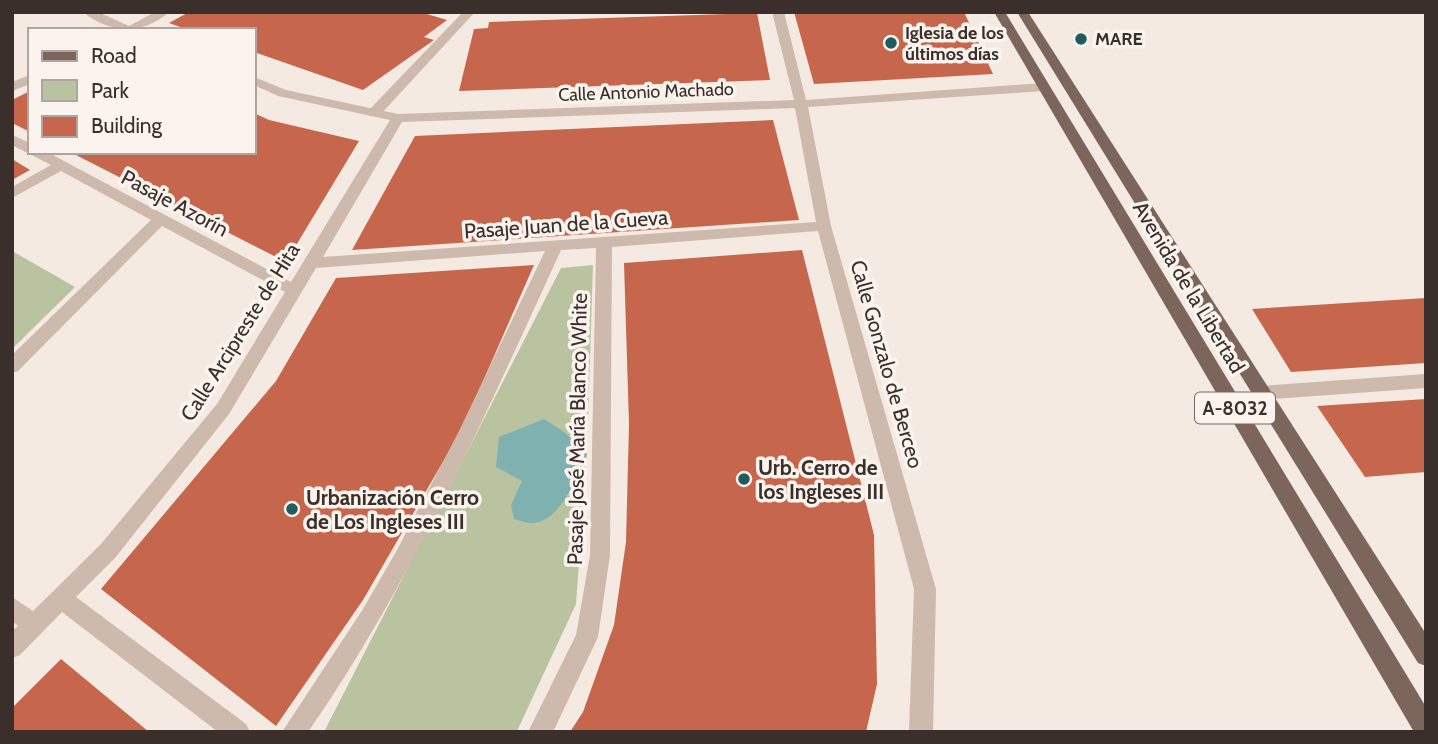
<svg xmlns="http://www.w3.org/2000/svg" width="1438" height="744" font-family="Cabin,sans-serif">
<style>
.green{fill:#b9c3a0}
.water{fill:#7fb1b1}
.building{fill:#c6664c}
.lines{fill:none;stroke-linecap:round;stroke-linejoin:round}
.pedestrian{fill:#cdbaac;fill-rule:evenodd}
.minor{fill:#cdbaac;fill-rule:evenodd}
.primary{fill:#7c665c;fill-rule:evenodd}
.poi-dot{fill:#205b5d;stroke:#fbf4ee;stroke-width:2.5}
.labels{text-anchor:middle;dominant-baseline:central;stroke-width:7;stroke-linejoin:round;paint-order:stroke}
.far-poi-label{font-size:18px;font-weight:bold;fill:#3b2f2b;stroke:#fbf4ee;text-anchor:start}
.far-street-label{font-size:18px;fill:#3b2f2b;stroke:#fbf4ee}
.shield{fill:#fbf4ee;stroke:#756a66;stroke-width:2}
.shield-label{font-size:19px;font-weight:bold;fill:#3b2f2b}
.street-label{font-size:21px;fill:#3b2f2b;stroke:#fbf4ee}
.poi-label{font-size:21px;font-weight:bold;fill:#3b2f2b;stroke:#fbf4ee;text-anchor:start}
</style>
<rect width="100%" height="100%" fill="#f4eae1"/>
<!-- green -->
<g class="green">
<polygon points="12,251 75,287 12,349"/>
<polygon points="593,265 587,454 576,604 518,729 516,732 324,732 561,268"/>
</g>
<!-- water -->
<path class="water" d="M544 419 564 432 587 454C576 476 561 524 530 523 526 523 519 520 514 519L511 505 522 481 496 467 499 437Z"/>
<!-- building -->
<g class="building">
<polygon points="189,12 420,12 447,20 424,37 434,40 363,90 254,52 254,30 189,30 169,23"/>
<polygon points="794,12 964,12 993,74 814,84"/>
<polygon points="757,13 770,80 459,91 474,29 488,28 489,22"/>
<polygon points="30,91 30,132 12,123 12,100"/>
<polygon points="254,113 269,120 359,141 286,262 70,152 254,152"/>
<polygon points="773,120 799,220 352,250 415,136"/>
<polygon points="12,159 30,170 12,180"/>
<polygon points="802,250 874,535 877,684 866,732 570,732 583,712 614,625 626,542 629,424 624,263"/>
<polygon points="534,265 462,429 363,600 276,726 101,589 276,381 336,278"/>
<polygon points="1426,298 1426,363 1291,372 1252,309"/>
<polygon points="1426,399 1426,472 1365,477 1317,406"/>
<polygon points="61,659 149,732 12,732 12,708"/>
</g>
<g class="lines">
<!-- pedestrian -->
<polygon class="pedestrian" points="463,12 475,12 379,116 369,116 369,110"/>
<!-- minor -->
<g class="minor">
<path d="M83 12H98L129 26 155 12H169C143 35 110 34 83 12Z"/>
<path d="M772 12H784L806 100 1044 83 1050 87 1044 91 808 107 831 226 936 589 933 732H909L914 589 818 231 612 247 610 555 598 637 553 732H528L576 635 590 555 596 248 561 250C485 416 412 582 308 732H282L363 609 397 550 459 431 545 251 316 268 229 414 115 558 76 597 246 724 250 732H218L62 612 20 655 12 658V631L18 626 12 621V597L33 611 101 544 217 404 285 292 162 226 18 371 12 373V355L151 220 61 171 12 198V187L51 165 12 145V135L30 143V152H47L291 282 390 120 278 96 254 85V77L286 90 398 114 794 100ZM795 108 816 222 323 257 402 122Z"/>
<polygon points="30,75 30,84 12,91 12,82"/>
<polygon points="1426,374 1426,388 1260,400 1254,398 1251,393 1254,388 1260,386"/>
</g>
<!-- primary -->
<g class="primary">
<polygon points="994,12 1005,12 1426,707 1426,732 1414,732"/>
<polygon points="1017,12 1028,12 1426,634 1426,666 1418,663"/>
</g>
</g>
<!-- markers -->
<g class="poi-dot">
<circle cx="1081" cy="39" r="7"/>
<circle cx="891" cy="43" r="7"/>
<circle cx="744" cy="479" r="7"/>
<circle cx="292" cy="509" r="7"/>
</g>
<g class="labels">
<!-- far-poi labels -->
<g class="far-poi-label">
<text x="905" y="33">Iglesia de los<tspan x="905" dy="21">últimos días</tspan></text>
<text x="1095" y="39">MARE</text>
</g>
<!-- far-street labels -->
<g class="far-street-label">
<text transform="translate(646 92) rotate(-2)">Calle Antonio Machado</text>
</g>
<!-- shield labels -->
<rect class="shield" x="1195" y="392.5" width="80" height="31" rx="5"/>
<g class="shield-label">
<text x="1235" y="408">A-8032</text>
</g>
<!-- street labels -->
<g class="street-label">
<text transform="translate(175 203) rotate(28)">Pasaje Azorín</text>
<text transform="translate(566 224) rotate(-4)">Pasaje Juan de la Cueva</text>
<text transform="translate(1189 287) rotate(59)">Avenida de la Libertad</text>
<text transform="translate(240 332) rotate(-58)">Calle Arcipreste de Hita</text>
<text transform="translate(887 364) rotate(74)">Calle Gonzalo de Berceo</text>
<text transform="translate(577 429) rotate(-89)">Pasaje José María Blanco White</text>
</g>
<!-- poi labels -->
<g class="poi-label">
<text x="758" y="467">Urb. Cerro de<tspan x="758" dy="24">los Ingleses III</tspan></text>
<text x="306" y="497">Urbanización Cerro<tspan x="306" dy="24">de Los Ingleses III</tspan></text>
</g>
</g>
<!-- border -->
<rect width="1438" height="744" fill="none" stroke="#3b2f2b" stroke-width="28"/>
<!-- legend -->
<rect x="28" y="28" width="228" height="126" fill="#fbf4ee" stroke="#aea5a0" stroke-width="2"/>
<rect x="42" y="51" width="35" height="10" fill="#7c665c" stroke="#aea5a0" stroke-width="2"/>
<text x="91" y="63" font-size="21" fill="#3b2f2b">Road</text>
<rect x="42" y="80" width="35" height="21" fill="#b9c3a0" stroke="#aea5a0" stroke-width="2"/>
<text x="91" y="98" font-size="21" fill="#3b2f2b">Park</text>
<rect x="42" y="116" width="35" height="21" fill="#c6664c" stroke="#aea5a0" stroke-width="2"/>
<text x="91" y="133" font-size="21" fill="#3b2f2b">Building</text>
</svg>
